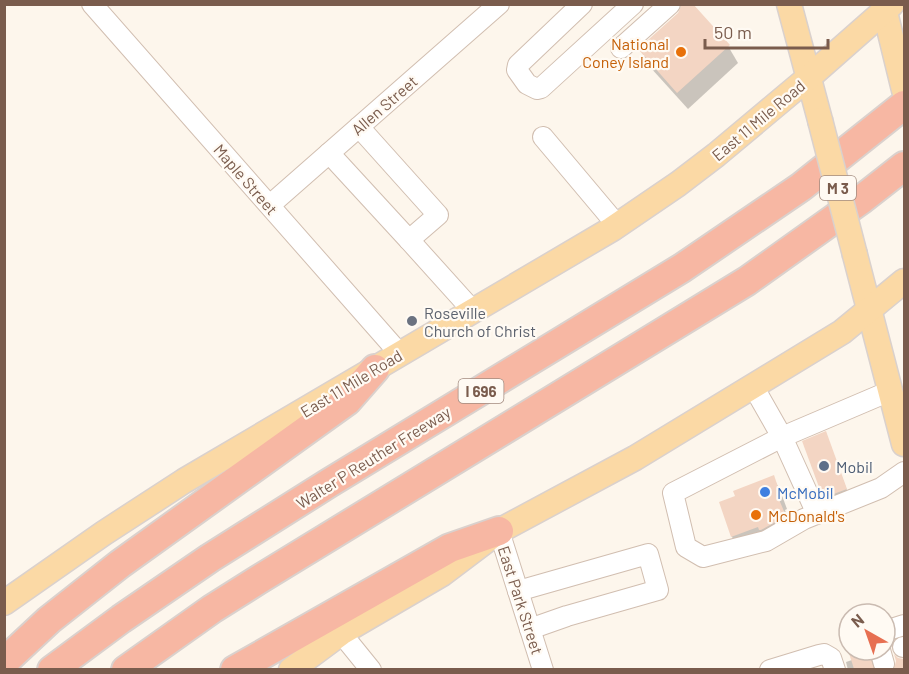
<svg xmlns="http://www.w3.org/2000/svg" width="909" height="674" font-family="Barlow,sans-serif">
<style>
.shadow{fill:#0003}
.building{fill:#f3d5c3}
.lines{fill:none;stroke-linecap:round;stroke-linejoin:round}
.minor-casing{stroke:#d1beb0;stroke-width:22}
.major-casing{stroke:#dad1cd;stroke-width:27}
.highway-casing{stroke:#dad1cd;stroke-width:32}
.minor{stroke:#fff;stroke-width:20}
.major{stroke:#fbd9a5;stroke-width:24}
.highway{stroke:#f7b7a3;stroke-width:28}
.major-bridge-casing{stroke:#dad1cd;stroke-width:27;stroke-linecap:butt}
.major-bridge{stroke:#fbd9a5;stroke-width:24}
.food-dot{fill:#e8710a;stroke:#fffaf3;stroke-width:2}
.worship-dot{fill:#6b7280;stroke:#fffaf3;stroke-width:2}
.service-dot{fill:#5c6f8a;stroke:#fffaf3;stroke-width:2}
.shop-dot{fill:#3f7fe0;stroke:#fffaf3;stroke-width:2}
.labels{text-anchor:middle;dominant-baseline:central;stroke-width:4.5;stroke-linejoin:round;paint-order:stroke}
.shield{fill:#fffaf3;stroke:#a28b7f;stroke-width:1.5}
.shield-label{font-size:15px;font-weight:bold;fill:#7a5c4d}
.food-label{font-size:16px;fill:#c56008;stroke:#fffaf3;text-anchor:end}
.street-label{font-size:16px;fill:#7a5c4d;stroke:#fffaf3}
.worship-label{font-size:16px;fill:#5b616d;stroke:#fffaf3;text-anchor:start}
.service-label{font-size:16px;fill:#4e5e75;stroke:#fffaf3;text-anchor:start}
.shop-label{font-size:16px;fill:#366cbe;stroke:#fffaf3;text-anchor:start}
</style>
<rect width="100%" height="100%" fill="#fdf6ec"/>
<!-- shadow -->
<g class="shadow">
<polygon points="679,14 728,46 738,63 688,109 650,67 640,49"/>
<polygon points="827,437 848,493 827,501 804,442"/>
<polygon points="773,477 780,490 787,509 785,510 792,529 740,550 732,537 721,503 737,497"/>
<polygon points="850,650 876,650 872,656 875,670 848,670 846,662 852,660"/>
</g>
<!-- building -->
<g class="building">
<polygon points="682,4 693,4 730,45 677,93 638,49 678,13"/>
<polygon points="826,431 847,489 823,498 802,441"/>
<polygon points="774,475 781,496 778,497 786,516 761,530 759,530 758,527 731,537 719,502 735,496 733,491"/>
<polygon points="848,650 868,650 874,669 854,669"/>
<polygon points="894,654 898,658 904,659 904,669 894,669 896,661"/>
</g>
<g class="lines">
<defs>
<g id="minor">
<polyline points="92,4 400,354"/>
<polyline points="582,4 518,65 517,70 527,84 537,89 541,88 633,4"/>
<polyline points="621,48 670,4"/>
<polyline points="543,137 617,225"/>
<polyline points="329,153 409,240 438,215 359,127"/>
<polyline points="270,205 499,4"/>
<polyline points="409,240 473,311"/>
<polyline points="753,386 782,437 817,514"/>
<polyline points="890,391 782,437 673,493 686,547 703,557 766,541 804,519 881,488 904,472"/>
<polyline points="499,531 543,670"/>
<polyline points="518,591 648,554 658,590 567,616 530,629"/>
<polyline points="885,631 904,625"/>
<polyline points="341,633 371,670"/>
<polyline points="903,647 904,647"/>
<polyline points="880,650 884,664"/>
<polyline points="770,670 819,655 824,654 831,658 835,670"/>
</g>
<g id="major">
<polyline points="789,4 820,120"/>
<polyline points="883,4 904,90"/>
<polyline points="855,255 904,444"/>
<polyline points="4,603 104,533 184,481 612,229 678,184 716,155 808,78 892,4"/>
<polyline points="291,670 341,633 442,574 499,531 635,458 842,332 904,281"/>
</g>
<g id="highway">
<polyline points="4,662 49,620 120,564 347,401 375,369"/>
<polyline points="52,670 121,619 210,558 329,483 682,268 801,187 904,105"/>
<polyline points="126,670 212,609 258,580 747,281 862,199 904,166"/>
<polyline points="235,670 450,548 499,531"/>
</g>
</defs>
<!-- minor casing -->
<use href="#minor" class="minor-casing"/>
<!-- major casing -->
<use href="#major" class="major-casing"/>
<!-- highway casing -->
<use href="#highway" class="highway-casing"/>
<!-- minor -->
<use href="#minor" class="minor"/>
<!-- major -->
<use href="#major" class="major"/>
<!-- highway -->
<use href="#highway" class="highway"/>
<defs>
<polyline id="major-bridge" points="820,120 855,255"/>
</defs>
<!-- major-bridge casing -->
<use href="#major-bridge" class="major-bridge-casing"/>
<!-- major-bridge -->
<use href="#major-bridge" class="major-bridge"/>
</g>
<!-- markers -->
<g class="food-dot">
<circle cx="681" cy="52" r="6"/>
<circle cx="756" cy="515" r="6"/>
</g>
<circle class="worship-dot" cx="412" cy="321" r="6"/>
<circle class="service-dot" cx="824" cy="466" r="6"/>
<circle class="shop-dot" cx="765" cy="492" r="6"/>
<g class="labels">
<!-- shield labels -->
<g class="shield">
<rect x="820" y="176" width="36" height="24" rx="4.5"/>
<rect x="458.5" y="379" width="45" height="24" rx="4.5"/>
</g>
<g class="shield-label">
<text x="838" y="188">M 3</text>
<text x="481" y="391">I 696</text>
</g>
<!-- food labels -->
<g class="food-label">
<text x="669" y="43">National<tspan x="669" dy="18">Coney Island</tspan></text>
<text x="768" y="515" text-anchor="start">McDonald's</text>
</g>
<!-- street labels -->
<g class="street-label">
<text transform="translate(384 105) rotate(-41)">Allen Street</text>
<text transform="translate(758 120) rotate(-40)">East 11 Mile Road</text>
<text transform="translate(246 179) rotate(49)">Maple Street</text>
<text transform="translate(351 383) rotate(-31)">East 11 Mile Road</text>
<text transform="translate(373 457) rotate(-32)">Walter P Reuther Freeway</text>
<text transform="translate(521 600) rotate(72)">East Park Street</text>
</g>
<!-- worship labels -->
<g class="worship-label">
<text x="424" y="312">Roseville<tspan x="424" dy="18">Church of Christ</tspan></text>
</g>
<!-- service labels -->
<g class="service-label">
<text x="836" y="466">Mobil</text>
</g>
<!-- shop labels -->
<g class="shop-label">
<text x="777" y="492">McMobil</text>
</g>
</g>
<!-- border -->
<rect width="909" height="674" fill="none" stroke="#7a5c4d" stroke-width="12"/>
<!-- north arrow -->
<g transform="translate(867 632) rotate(320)"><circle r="28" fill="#fffaf3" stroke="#cabbb1" stroke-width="1.5"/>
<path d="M0-4.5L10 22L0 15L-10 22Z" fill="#e76f51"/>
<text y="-9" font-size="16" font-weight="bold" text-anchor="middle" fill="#7a5c4d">N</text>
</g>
<!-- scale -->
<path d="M705 39v9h123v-9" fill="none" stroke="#7a5c4d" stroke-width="3"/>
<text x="714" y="39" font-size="18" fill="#7a5c4d" stroke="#fffaf3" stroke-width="4.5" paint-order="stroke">50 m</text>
</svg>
